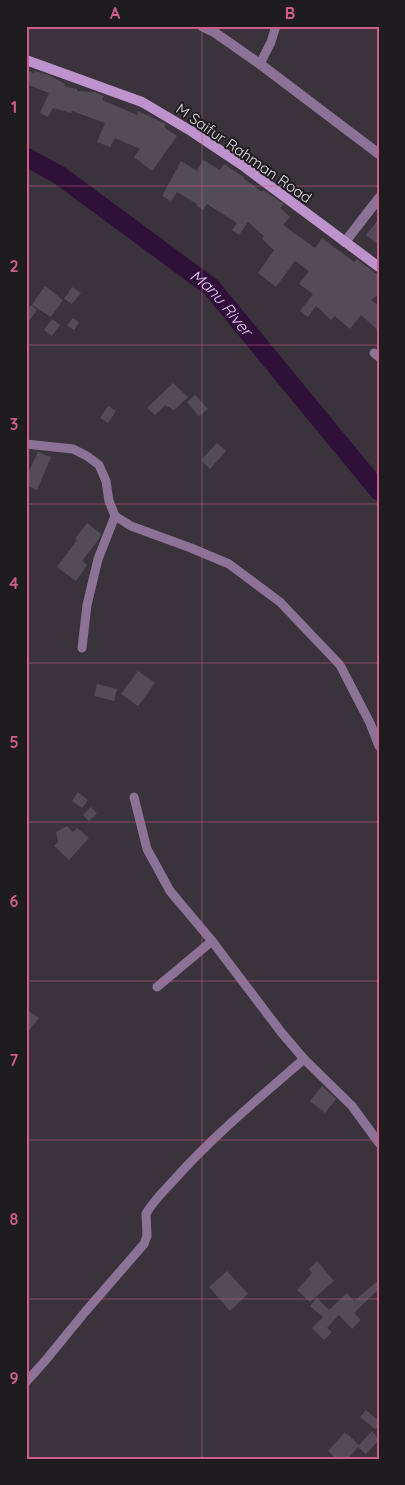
<svg xmlns="http://www.w3.org/2000/svg" width="405" height="1485" font-family="Quicksand,sans-serif">
<style>
.lines{fill:none;stroke-linecap:round;stroke-linejoin:round}
.river{stroke:#2e1038;stroke-width:19}
.building{fill:#534c56}
.minor{stroke:#8d7297;stroke-width:9}
.tertiary{stroke:#8d7297;stroke-width:10}
.secondary{stroke:#be93cd;stroke-width:10}
.grid{fill:none;stroke:#ce5d8b;stroke-width:1;stroke-opacity:0.55}
.labels{text-anchor:middle;dominant-baseline:central;stroke-width:4;stroke-linejoin:round;paint-order:stroke}
.street-label{font-size:15px;fill:#e3dee5;stroke:#1f1c20}
.water-label{font-size:16px;font-style:italic;fill:#edc4fc;stroke:#1f1c20}
.neatline{fill:none;stroke:#ce5d8b;stroke-width:2}
.grid-label{font-size:16px;text-anchor:middle;font-weight:bold;fill:#ce5d8b}
</style>
<rect width="100%" height="100%" fill="#3a333c"/>
<g class="lines">
<!-- river -->
<path class="river" id="s1" d="M26 157 59 175 211 287 379 491"/>
</g>
<!-- building -->
<g class="building">
<polygon points="26,70 34,73 35,71 49,75 65,84 64,86 77,89 77,91 94,92 104,96 102,100 137,115 138,111 164,123 166,124 164,127 177,136 152,171 134,157 140,149 115,138 110,147 97,142 105,123 72,111 71,113 53,108 48,117 40,113 49,93 26,84"/>
<polygon points="203,160 220,170 224,164 244,177 243,178 262,192 263,190 284,204 280,208 290,217 283,225 315,248 322,238 354,262 357,259 375,273 379,274 379,294 371,300 379,306 379,331 361,315 350,329 335,316 331,320 316,306 308,317 300,311 313,294 299,284 309,271 295,261 276,287 258,273 274,250 262,239 264,236 248,222 239,235 232,230 237,223 207,204 203,210 196,205 197,204 177,192 171,201 162,196 181,161 197,171"/>
<polygon points="379,219 379,245 366,235"/>
<polygon points="45,286 63,300 51,317 32,305"/>
<polygon points="72,287 81,293 72,304 64,299"/>
<polygon points="31,305 37,310 26,325 26,311"/>
<polygon points="73,318 79,323 74,330 67,325"/>
<polygon points="52,319 60,325 52,336 44,330"/>
<polygon points="173,383 188,397 174,410 165,405 155,415 147,408"/>
<polygon points="195,395 208,409 199,416 187,402"/>
<polygon points="108,406 116,411 108,423 100,418"/>
<polygon points="217,443 226,451 210,469 201,460"/>
<polygon points="38,452 51,457 37,490 26,485 26,470 29,471"/>
<polygon points="87,523 101,534 99,539 82,561 87,565 76,581 57,567 77,540 75,539"/>
<polygon points="138,671 155,683 138,706 121,694"/>
<polygon points="97,684 117,689 114,701 94,696"/>
<polygon points="78,792 88,800 82,808 72,801"/>
<polygon points="91,807 97,813 89,821 83,815"/>
<polygon points="67,826 73,832 77,828 89,838 69,860 54,846 58,842 56,832"/>
<polygon points="26,1009 39,1018 26,1034"/>
<polygon points="322,1086 336,1099 325,1113 310,1101"/>
<polygon points="317,1261 334,1281 310,1302 297,1290 312,1273 309,1269"/>
<polygon points="227,1271 248,1294 230,1311 209,1287"/>
<polygon points="379,1280 379,1289 354,1313 361,1320 352,1329 339,1315 327,1328 332,1332 324,1340 312,1328 323,1317 310,1306 317,1298 329,1310 347,1293 354,1301"/>
<polygon points="366,1410 379,1421 379,1426 375,1429 360,1417"/>
<polygon points="372,1431 379,1440 366,1454 358,1447 348,1459 336,1459 328,1451 345,1432 346,1435 347,1434 359,1445"/>
</g>
<g class="lines">
<!-- minor -->
<g class="minor">
<polyline points="260,64 271,42 276,26"/>
<polyline points="374,353 379,357"/>
<polyline points="26,444 73,449 87,456 99,465 106,481 109,501 115,516 131,526 191,548 229,564 280,602 340,665 370,723 379,746"/>
<polyline points="82,648 87,605 98,559 115,516"/>
<polyline points="134,797 147,849 170,891 212,941 281,1032 304,1059 352,1106 379,1143"/>
<polyline points="157,987 212,941"/>
<path d="M26 1382 45 1361 85 1312 144 1244 147 1236 146 1214C152 1202 164 1191 173 1181 212 1137 259 1098 304 1059"/>
</g>
<!-- tertiary -->
<g class="tertiary">
<polyline points="202,26 214,32 260,64 379,154"/>
<polyline points="345,242 379,198"/>
</g>
<!-- secondary -->
<polyline class="secondary" points="26,60 142,102 191,131 242,165 379,267"/>
</g>
<!-- grid -->
<path class="grid" d="M202 26V1459M26 186H379M26 345H379M26 504H379M26 663H379M26 822H379M26 981H379M26 1140H379M26 1299H379"/>
<g class="labels">
<!-- street labels -->
<g class="street-label">
<text transform="translate(244 153) rotate(35)">M Saifur Rahman Road</text>
</g>
<!-- water labels -->
<g class="water-label">
<text stroke="none"><textPath href="#s1" startOffset="245">Manu River</textPath></text>
</g>
</g>
<!-- border -->
<rect width="405" height="1485" fill="none" stroke="#1f1c20" stroke-width="55"/>
<rect x="28" y="28" width="350" height="1430" class="neatline"/>
<g class="grid-label">
<text x="115" y="19">A</text>
<text x="290" y="19">B</text>
<text x="14" y="113">1</text>
<text x="14" y="272">2</text>
<text x="14" y="430">3</text>
<text x="14" y="589">4</text>
<text x="14" y="748">5</text>
<text x="14" y="907">6</text>
<text x="14" y="1066">7</text>
<text x="14" y="1225">8</text>
<text x="14" y="1384">9</text>
</g>
</svg>
